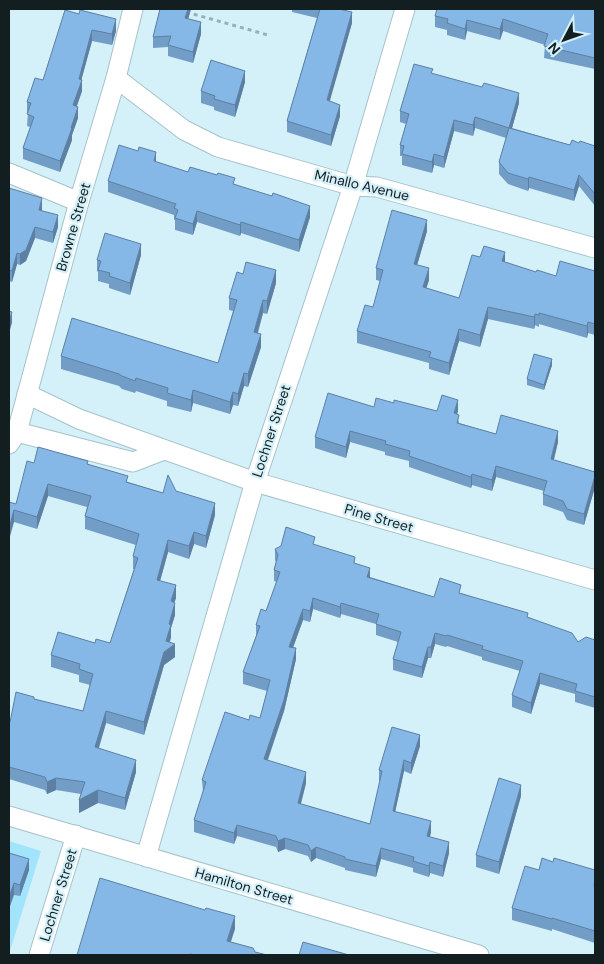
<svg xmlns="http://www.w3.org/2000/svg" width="604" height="964" font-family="'DM Sans',sans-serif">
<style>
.green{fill:#a1e4fb}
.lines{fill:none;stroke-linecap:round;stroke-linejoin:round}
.street-casing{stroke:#a6c2cb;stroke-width:21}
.path{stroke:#98afb6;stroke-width:3;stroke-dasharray:4 4;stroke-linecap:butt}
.street{stroke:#fff;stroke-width:19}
.wall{fill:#729dc7}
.shaded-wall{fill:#5d80a2}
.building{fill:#85b7e7;stroke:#5d80a2}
.labels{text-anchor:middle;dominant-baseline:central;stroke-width:4.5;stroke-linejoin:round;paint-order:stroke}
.street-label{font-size:14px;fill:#131e21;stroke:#d4f1fa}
</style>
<rect width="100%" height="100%" fill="#d4f1fa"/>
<!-- green -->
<polygon class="green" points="9,841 41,851 9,954"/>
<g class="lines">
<defs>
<g id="street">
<polyline points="116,78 184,130 218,147 353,186 377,187 595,248"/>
<polyline points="9,173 79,202"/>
<polyline points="27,394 79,419 255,482 595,580"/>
<polyline points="17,432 133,462 164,450"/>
<polyline points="9,444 17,432 79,202 116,78 133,9"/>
<polyline points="9,816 479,955"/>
<polyline points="146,857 255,482 353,186 405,9"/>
<polyline points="39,955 76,835"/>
</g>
</defs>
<!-- street casing -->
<use href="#street" class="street-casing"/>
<!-- path -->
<polyline class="path" points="186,12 268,35"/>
<!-- street -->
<use href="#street" class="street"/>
</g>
<!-- wall -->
<g class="wall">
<polygon points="160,9 191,9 188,19 201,34 193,63 168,56 168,47 153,48 153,37"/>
<polygon points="292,9 339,9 352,23 329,101 340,116 331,146 287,132 287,121 317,18 292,12"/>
<polygon points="595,9 595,69 544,58 545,45 503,31 500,40 467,31 465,40 447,35 447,30 435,27 435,16"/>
<polygon points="79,14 116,31 112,45 92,41 81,80 82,91 77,106 78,118 72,135 72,140 60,172 23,159 23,148 30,127 27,126 28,113 27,113 27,102 43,80"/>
<polygon points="433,74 519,103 512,128 570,145 579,143 595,146 595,206 579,186 574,201 529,188 528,191 508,184 499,174 499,162 506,138 475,128 473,136 454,131 444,168 434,165 432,173 402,165 402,156 400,156 400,145 406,124 400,122 400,111"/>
<polygon points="245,82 235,117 214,110 214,107 201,103 201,91"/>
<polygon points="156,162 188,172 235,184 310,217 299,252 241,233 240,236 197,222 193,235 175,230 175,220 174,220 174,215 108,192 108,181"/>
<polygon points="9,188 42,209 42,211 58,227 53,243 35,238 26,261 20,265 17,264 12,282 9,281"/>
<polygon points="427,231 417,265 429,280 426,288 459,298 480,257 505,262 536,272 556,276 595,271 595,335 588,333 587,338 539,324 539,327 535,325 534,329 488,319 480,347 459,341 449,375 429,369 429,363 357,343 357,331 373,307 380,281 376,280 376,268"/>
<polygon points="141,255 130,295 109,288 109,284 98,281 98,272 97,271 97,260"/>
<polygon points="276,283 267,314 263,313 258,333 261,347 248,387 244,386 238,406 233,405 230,414 193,403 191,412 167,406 167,401 136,391 135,393 122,389 119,386 61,369 61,356 218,363 233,311 229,310 229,298"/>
<polygon points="552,365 544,390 527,385 527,379"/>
<polygon points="394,403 437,411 458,411 457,414 459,423 496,434 558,442 554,460 595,472 595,487 584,525 567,520 563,512 543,505 543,494 544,491 496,477 492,491 472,485 471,488 409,467 409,461 385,455 385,452 350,442 346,458 315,448 315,437 374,407"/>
<polygon points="34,463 88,464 128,482 163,493 176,491 215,515 206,548 194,544 189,559 168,552 160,581 176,598 174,602 175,615 171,628 171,637 170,642 175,657 164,665 144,735 106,723 99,748 136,772 125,810 98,803 79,813 81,794 56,790 47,794 45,790 9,779 9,721 10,722 34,699 83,711 90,685 79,682 79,675 51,667 51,655 95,643 110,643 134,569 133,569 133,556 136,545 85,529 85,516 87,507 48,496 37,529 14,522 9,502 16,504"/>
<polygon points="315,545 355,564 370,577 434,597 461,593 528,617 578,642 595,640 595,708 575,702 575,694 540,684 531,714 512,707 512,695 520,671 482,660 482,657 447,646 446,647 435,644 431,658 428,658 422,678 393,670 393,659 398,642 376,635 376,624 341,614 340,618 313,609 310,622 303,620 293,648 296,659 284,711 268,760 306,783 301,804 370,824 380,781 379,781 379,770 420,746 411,774 404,771 395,811 431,832 430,837 449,853 443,877 430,873 429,877 413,872 413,868 381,859 376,877 345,870 345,868 316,858 311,862 308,856 285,849 278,852 276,847 237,836 234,844 194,832 194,820 203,792 202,780 249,720 260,718 267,691 243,684 243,672 256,636 256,625 266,611 277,582 274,581 274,570 276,562 275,560 275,549"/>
<polygon points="521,796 499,874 476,867 476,855"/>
<polygon points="9,853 29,870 20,896 14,895"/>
<polygon points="553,862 595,870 595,943 552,929 552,931 512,920 512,908 539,870"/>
</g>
<!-- shaded-wall -->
<g class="shaded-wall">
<polygon points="188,9 191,9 185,30 185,18"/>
<polygon points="352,12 352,23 327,111 327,100"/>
<polygon points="116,19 116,31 112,45 112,34"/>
<polygon points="503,19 503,31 500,40 500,29"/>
<polygon points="467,20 467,31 465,40 465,29"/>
<polygon points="201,22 201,34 193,63 193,52"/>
<polygon points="92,30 92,41 80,85 82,80 82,91 73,116 73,105 79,79"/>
<polygon points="245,71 245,82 235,117 235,105"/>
<polygon points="519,93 519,103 509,139 509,128"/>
<polygon points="340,105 340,116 331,146 331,135"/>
<polygon points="78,107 78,118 72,135 72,140 60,172 60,161"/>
<polygon points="475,117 475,128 473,136 473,125"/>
<polygon points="454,120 454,131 444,168 444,157"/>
<polygon points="156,152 156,164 154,161"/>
<polygon points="434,154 434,165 432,173 432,162"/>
<polygon points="579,175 579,186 574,201 574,190"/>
<polygon points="529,177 529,188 528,191 528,179"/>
<polygon points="42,198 42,209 39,221 39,210"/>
<polygon points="310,206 310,217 299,252 299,240"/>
<polygon points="197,211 197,222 193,235 193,224"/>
<polygon points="58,215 58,227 53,243 53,232"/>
<polygon points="427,220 427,231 414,276 414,264"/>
<polygon points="241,222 241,233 240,236 240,225"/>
<polygon points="35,227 35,238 26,261 20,265 20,254"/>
<polygon points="141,244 141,255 130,295 130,283"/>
<polygon points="505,252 505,264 502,261"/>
<polygon points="17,253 17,264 12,282 12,271"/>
<polygon points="429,268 429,280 423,299 423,287"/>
<polygon points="276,270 276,283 267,314 267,301"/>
<polygon points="263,300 263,313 254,344 254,332"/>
<polygon points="488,307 488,319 480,347 480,335"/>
<polygon points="12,312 12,323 9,333 9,322"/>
<polygon points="535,314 535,325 534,329 534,317"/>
<polygon points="588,322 588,333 587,338 587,326"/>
<polygon points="459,329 459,341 449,375 449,363"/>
<polygon points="261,334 261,347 248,387 248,374"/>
<polygon points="552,359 552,365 544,390 544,385"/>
<polygon points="244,373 244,386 238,406 238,394"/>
<polygon points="193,390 193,403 191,412 191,400"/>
<polygon points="233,392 233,405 230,414 230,402"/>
<polygon points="458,400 458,411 454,424 454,413"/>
<polygon points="350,431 350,442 346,458 346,447"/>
<polygon points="558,431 558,442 551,470 551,459"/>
<polygon points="496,466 496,477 492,491 492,480"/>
<polygon points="472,474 472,485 471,488 471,477"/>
<polygon points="595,476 595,487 584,525 584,514"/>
<polygon points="48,484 48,496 37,529 37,517"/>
<polygon points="215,503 215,515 206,548 206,536"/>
<polygon points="14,510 14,522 9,540 9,528"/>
<polygon points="194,532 194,544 189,559 189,546"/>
<polygon points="168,540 168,552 157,592 157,580"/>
<polygon points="370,568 370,579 367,577"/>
<polygon points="176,585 176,598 171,613 171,601"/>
<polygon points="313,598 313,609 310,622 310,611"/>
<polygon points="175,603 175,615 171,628 171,637 167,650 175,644 175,657 164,665 144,735 144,722 164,652 169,624"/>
<polygon points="341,603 341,614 340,618 340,607"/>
<polygon points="303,609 303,620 289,658 289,647"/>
<polygon points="435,633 435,644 431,658 431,647"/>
<polygon points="428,647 428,658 422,678 422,667"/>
<polygon points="296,648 296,659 284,711 264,770 264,759"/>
<polygon points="540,673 540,684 531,714 531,703"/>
<polygon points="106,711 106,723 95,759 95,747"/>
<polygon points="420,735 420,746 411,774 411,763"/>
<polygon points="136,760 136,772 125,810 125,798"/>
<polygon points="404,760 404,771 393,822 393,811"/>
<polygon points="306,772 306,783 298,814 298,803"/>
<polygon points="56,778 56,790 47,794 47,782"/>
<polygon points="521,785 521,796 499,874 499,862"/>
<polygon points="98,790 98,803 79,813 79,800"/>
<polygon points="431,821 431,832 427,847 427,836"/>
<polygon points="237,825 237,836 234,844 234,833"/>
<polygon points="285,838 285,849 278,852 278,841"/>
<polygon points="449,842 449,853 443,877 443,866"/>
<polygon points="316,847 316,858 311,862 311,851"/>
<polygon points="381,848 381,859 376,877 376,866"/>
<polygon points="29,859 29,870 20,896 20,885"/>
<polygon points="430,862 430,873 429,877 429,866"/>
<polygon points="14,883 14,895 9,909 9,897"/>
<polygon points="235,916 235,929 227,954 227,941"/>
</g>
<!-- building -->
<g class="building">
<polygon points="160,9 188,9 185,18 201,22 193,52 168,45 171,36 153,37"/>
<polygon points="320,9 339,9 352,12 327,100 340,105 331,135 287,121"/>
<polygon points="437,9 595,9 595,58 544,46 548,34 503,19 500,29 467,20 465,29 447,23 448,19 435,16"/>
<polygon points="65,10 79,14 80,10 116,19 112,34 92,30 79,79 82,80 73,105 78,107 71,128 72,128 60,161 23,148 34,117 27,114 31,103 27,102 35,78 43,80"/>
<polygon points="211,60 245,71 235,105 214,99 215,96 201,91"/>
<polygon points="414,64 433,69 431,73 482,87 484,83 519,93 509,128 475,117 473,125 454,120 444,157 434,154 432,162 402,154 404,146 400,145 409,114 400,111"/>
<polygon points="509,128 570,145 572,140 579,143 580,141 595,146 595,194 579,175 574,190 529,177 528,179 508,173 499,162"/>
<polygon points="119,145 138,151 139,147 156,152 154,161 188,172 190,167 217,175 218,173 235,178 233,184 272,196 273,193 310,206 299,240 241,222 240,225 197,211 193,224 175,218 178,210 174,208 176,204 108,181"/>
<polygon points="9,188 42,198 39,210 58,215 53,232 35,227 26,250 20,254 17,253 12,271 9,270"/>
<polygon points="392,210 427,220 414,264 429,268 423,287 459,298 472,255 480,257 484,246 505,252 502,261 536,272 537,270 556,276 560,261 595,271 595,324 588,322 587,326 539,313 539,315 535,314 534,317 488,307 480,335 459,329 449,363 429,357 431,352 357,331 365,305 373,307 383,270 376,268"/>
<polygon points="105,233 141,244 130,283 109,276 110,273 98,270 101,261 97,260"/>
<polygon points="246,262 276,270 267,301 263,300 254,332 261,334 248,374 244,373 238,394 233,392 230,402 193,390 191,400 167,393 168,388 136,378 135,381 122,376 119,374 61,356 72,318 218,363 237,300 229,298 237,272 243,274"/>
<polygon points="9,311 12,312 9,322"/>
<polygon points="534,354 552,359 544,385 527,379"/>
<polygon points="328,393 374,407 376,398 394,403 394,400 437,411 442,395 458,400 454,413 459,415 457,423 496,434 501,415 558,431 551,459 595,472 595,476 584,514 567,509 563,501 543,494 547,481 496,466 492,480 472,474 471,477 409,456 410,451 385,444 386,441 350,431 346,447 315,437"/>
<polygon points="38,447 88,461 87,464 128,476 126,482 163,493 168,475 176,491 215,503 206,536 194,532 189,546 168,540 157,580 176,585 171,601 175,603 169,624 171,625 166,641 175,644 164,652 144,722 106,711 95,747 136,760 125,798 98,790 79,800 85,782 56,778 47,782 45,777 9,767 9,721 10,722 16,692 34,697 34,699 83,711 93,674 79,669 80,664 51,655 58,632 95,643 96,639 110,643 138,558 133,556 139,534 85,516 91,496 48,484 37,517 14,510 9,528 9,502 16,504 27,461 34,463"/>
<polygon points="286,527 315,537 313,544 355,557 354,563 370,568 367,577 434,597 440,578 461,585 459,593 528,613 527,617 572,633 578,642 586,637 595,640 595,697 575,691 577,684 540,673 531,703 512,695 523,661 482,649 483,646 447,635 446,636 435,633 431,647 428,647 422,667 393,659 401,632 376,624 379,614 341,603 340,607 313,598 310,611 303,609 289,647 296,648 284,700 264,759 306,772 298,803 370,824 382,771 379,770 392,727 420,735 411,763 404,760 393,811 431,821 427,836 449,842 443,866 430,862 429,866 413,861 414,857 381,848 376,866 345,859 345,857 316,847 311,851 308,845 285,838 278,841 276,836 237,825 234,833 194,820 206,782 202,780 225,712 249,720 250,715 260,718 270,680 243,672 260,626 256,625 261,609 266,611 280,572 274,570 278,555 275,549 281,546"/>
<polygon points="499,778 521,785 499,862 476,855"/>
<polygon points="9,853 29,859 20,885 14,883 9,897"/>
<polygon points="542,858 553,862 554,858 595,870 595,882 594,886 595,886 595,931 552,918 552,919 512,908 525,866 539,870"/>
<polygon points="100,878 205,910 206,908 235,916 227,941 253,948 255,952 267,955 194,955 190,954 190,955 77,955"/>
<polygon points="303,942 349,955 299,955"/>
</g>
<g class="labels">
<!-- street labels -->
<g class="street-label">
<text transform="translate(362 185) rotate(13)">Minallo Avenue</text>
<text transform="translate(73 227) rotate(-74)">Browne Street</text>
<text transform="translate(271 431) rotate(-72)">Lochner Street</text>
<text transform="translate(379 518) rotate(16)">Pine Street</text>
<text transform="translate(244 886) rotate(16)">Hamilton Street</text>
<text transform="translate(58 895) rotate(-73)">Lochner Street</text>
</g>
</g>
<!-- border -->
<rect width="604" height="964" fill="none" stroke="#131e21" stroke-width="20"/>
<!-- north arrow -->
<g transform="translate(564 40) rotate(229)" stroke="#d4f1fa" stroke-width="4" paint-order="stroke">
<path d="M0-4L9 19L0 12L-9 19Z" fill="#131e21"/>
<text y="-8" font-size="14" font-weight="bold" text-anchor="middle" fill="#131e21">N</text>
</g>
</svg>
